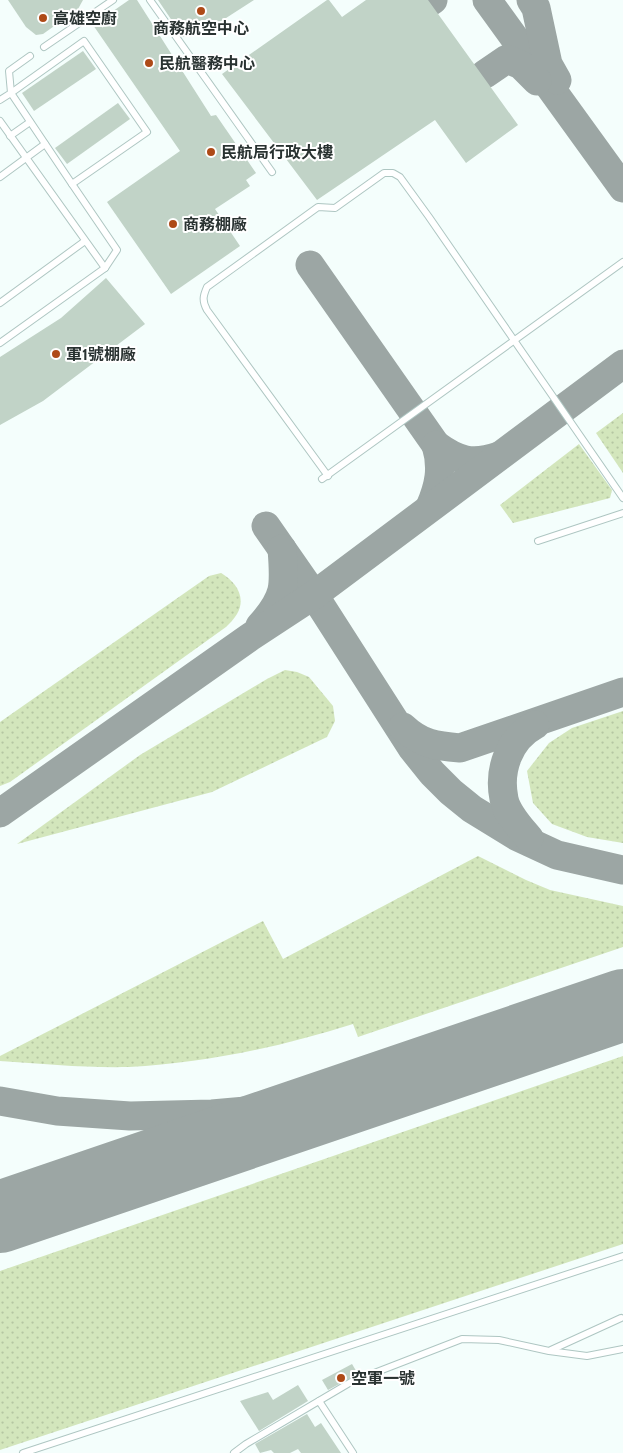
<svg xmlns="http://www.w3.org/2000/svg" width="623" height="1453" font-family="Cabin,'Noto Sans TC',sans-serif">
<style>
.grass{fill:url(#grass-dots)}
.lines{fill:none;stroke-linecap:round;stroke-linejoin:round}
.taxiway{stroke:#9ca6a4;stroke-width:29}
.runway{stroke:#9ca6a4;stroke-width:72}
.building{fill:#c1d3c7}
.lane-casing{stroke:#aec6c2;stroke-width:8}
.lane{stroke:#fff;stroke-width:6}
.poi-dot{fill:#ae4a17;stroke:#fff;stroke-width:2}
.labels{text-anchor:middle;dominant-baseline:central;stroke-width:4;stroke-linejoin:round;paint-order:stroke}
.poi-label{font-size:16px;font-weight:bold;fill:#293231;stroke:#fff;text-anchor:start}
</style>
<defs>
<pattern id="grass-dots" width="8" height="8" patternUnits="userSpaceOnUse" patternTransform="scale(1.25)"><rect width="8" height="8" fill="#d3e6bc"/><path d="M2 2h.1M6 6h.1" fill="none" stroke="#b5c6a2" stroke-width="1.8" stroke-linecap="round"/></pattern>
</defs>
<rect width="100%" height="100%" fill="#f4fefc"/>
<!-- grass -->
<g class="grass">
<polygon points="623,413 623,473 596,433"/>
<polygon points="579,444 612,490 610,498 513,523 500,505"/>
<path d="M221 573C235 581 247 597 237 614 234 619 230 623 226 627L10 782 0 786V722L209 576Z"/>
<polygon points="285,670 297,672 309,677 333,706 335,721 327,737 212,792 17,844 140,755 267,679"/>
<polygon points="623,711 623,843 587,837 552,824 533,803 527,771 549,743 572,728"/>
<path d="M478 856 526 880 550 890 623 906V947L358 1037 353 1024C280 1047 206 1063 129 1067 86 1068 43 1064 0 1061V1056L263 921 283 959Z"/>
<polygon points="623,1056 623,1244 0,1450 0,1271"/>
</g>
<g class="lines">
<!-- taxiway -->
<g class="taxiway">
<polyline points="487,0 623,188"/>
<polyline points="531,0 536,8 548,64 557,80"/>
<polyline points="430,2 433,0"/>
<polyline points="485,74 507,59 521,65 537,81"/>
<polyline points="310,265 436,445"/>
<path d="M430 507C439 486 443 468 436 445 458 461 472 465 499 456"/>
<polyline points="266,526 314,595 412,748 432,773 451,792 472,809 516,836 557,855 623,870"/>
<path d="M260 626C286 597 285 586 282 549"/>
<path d="M403 727C421 744 436 746 460 748L623 692"/>
<polyline points="0,813 250,637 314,595 623,364"/>
<path d="M529 838C520 827 507 814 504 799 498 770 509 739 535 725"/>
<polyline points="0,1101 57,1111 130,1116 212,1114 280,1108 368,1092"/>
</g>
<!-- runway -->
<polyline class="runway" points="0,1217 623,1005"/>
</g>
<!-- building -->
<g class="building">
<polygon points="8,0 83,0 78,9 43,34 36,35 26,27"/>
<polygon points="129,0 137,0 211,116 216,115 256,173 246,180 250,186 215,209 240,246 171,294 107,202 180,151 93,25"/>
<polygon points="158,0 254,0 209,29 204,23 183,37"/>
<polygon points="327,0 329,0 342,17 366,0 428,0 518,125 466,163 435,120 317,200 222,74"/>
<polygon points="83,51 96,69 34,111 22,93"/>
<polygon points="118,103 130,119 67,164 55,148"/>
<polygon points="106,278 145,324 43,401 0,425 0,357 61,318"/>
<polygon points="352,1364 358,1374 328,1390 322,1380"/>
<polygon points="298,1385 308,1401 259,1431 240,1401 268,1392 273,1400"/>
<polygon points="307,1414 315,1427 321,1423 341,1453 301,1453 298,1449 290,1453 274,1453 271,1450 260,1453 255,1444"/>
</g>
<g class="lines">
<defs>
<g id="lane">
<polyline points="150,0 272,172"/>
<polygon points="84,41 147,132 72,184 11,93"/>
<polyline points="44,47 113,0"/>
<polyline points="0,100 11,93 9,71 30,56"/>
<polyline points="0,121 105,268 0,343"/>
<polyline points="10,136 30,122"/>
<polyline points="0,177 45,144"/>
<polyline points="72,184 117,250 105,268"/>
<polyline points="0,303 85,241"/>
<path d="M328 476 207 310C202 301 203 296 207 287L318 207 335 208 384 173H393L400 177 429 217 623 498"/>
<polyline points="322,479 623,262"/>
<polyline points="538,541 623,513"/>
<polyline points="551,1350 621,1318"/>
<polyline points="319,1401 353,1453"/>
<polyline points="23,1453 623,1256"/>
<polyline points="234,1453 246,1444 351,1382 462,1339 499,1340 549,1351 587,1356 623,1349"/>
</g>
</defs>
<!-- lane casing -->
<use href="#lane" class="lane-casing"/>
<!-- lane -->
<use href="#lane" class="lane"/>
</g>
<!-- markers -->
<g class="poi-dot">
<circle cx="201" cy="11" r="5"/>
<circle cx="43" cy="18" r="5"/>
<circle cx="149" cy="63" r="5"/>
<circle cx="211" cy="152" r="5"/>
<circle cx="173" cy="224" r="5"/>
<circle cx="56" cy="354" r="5"/>
<circle cx="341" cy="1378" r="5"/>
</g>
<g class="labels">
<!-- poi labels -->
<g class="poi-label">
<text x="53" y="18">高雄空廚</text>
<text x="201" y="28" text-anchor="middle">商務航空中心</text>
<text x="159" y="63">民航醫務中心</text>
<text x="221" y="152">民航局行政大樓</text>
<text x="183" y="224">商務棚廠</text>
<text x="66" y="354">軍1號棚廠</text>
<text x="351" y="1378">空軍一號</text>
</g>
</g>
</svg>
